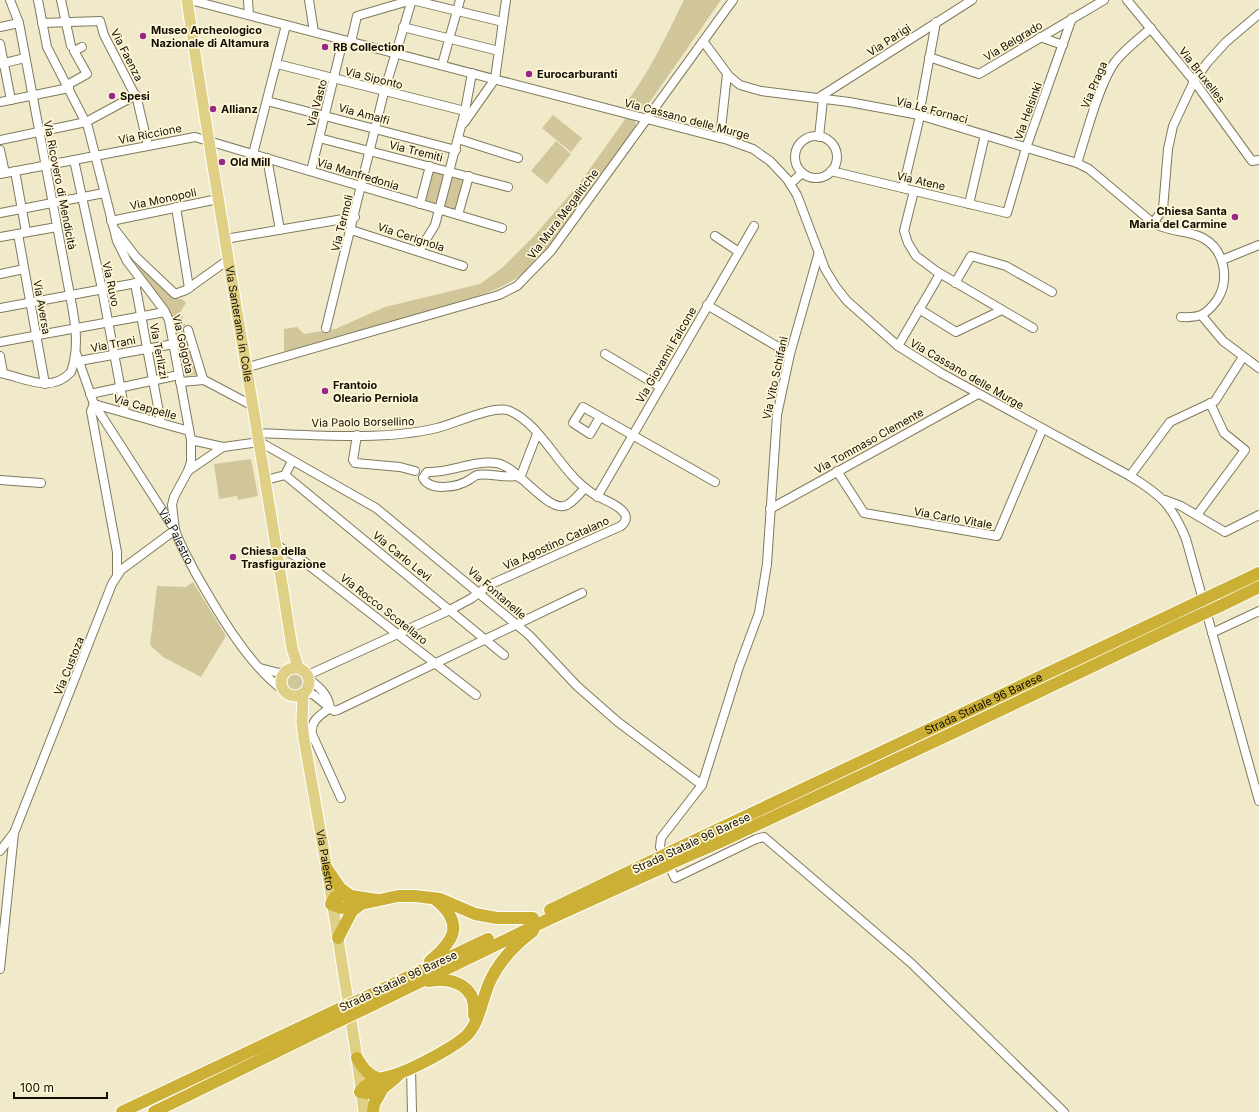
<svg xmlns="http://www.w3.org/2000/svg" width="1259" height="1112" font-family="Inter,sans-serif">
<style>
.green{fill:#d1c69a}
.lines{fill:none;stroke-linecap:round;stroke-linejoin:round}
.minor-casing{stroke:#80795d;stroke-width:10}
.major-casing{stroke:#fff;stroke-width:13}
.highway-casing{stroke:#fff;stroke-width:14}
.minor{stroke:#fff;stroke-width:8}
.major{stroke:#e0d086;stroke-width:11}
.highway{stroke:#ccb035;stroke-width:12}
.highway-bridge-casing{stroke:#fff;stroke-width:14;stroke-linecap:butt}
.highway-bridge{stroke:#ccb035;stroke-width:12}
.poi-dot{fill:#972888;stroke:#fff7d7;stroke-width:1.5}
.labels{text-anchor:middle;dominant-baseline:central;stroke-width:3.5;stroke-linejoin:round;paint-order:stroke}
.poi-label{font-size:11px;font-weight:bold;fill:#100d04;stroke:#fff7d7;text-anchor:start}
.street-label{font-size:11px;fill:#100d04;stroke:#fff7d7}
</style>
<rect width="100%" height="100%" fill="#f1eaca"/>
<!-- green -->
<g class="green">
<path d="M684 0H721L647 106 640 110 625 104C650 72 666 36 684 0Z"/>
<polygon points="553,115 582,138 571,152 542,128"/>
<path d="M626 118 635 120 636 126 552 242C528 273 512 285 475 297L284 353V329L297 327 304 334 335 329 385 307 480 284 502 268 534 236 579 184Z"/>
<polygon points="556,141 571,154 547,184 531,171"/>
<polygon points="434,170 445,173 436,205 425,202"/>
<polygon points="452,175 464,178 456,211 444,208"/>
<polygon points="140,264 173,296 179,299 182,299 186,303 181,311 199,374 187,376 184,374 172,320 136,267"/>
<polygon points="251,459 258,496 238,500 237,496 219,499 214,464"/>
<polygon points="193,582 226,636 201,677 163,657 150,645 157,586 186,587"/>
<circle cx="295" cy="681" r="10"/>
</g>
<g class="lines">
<defs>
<g id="minor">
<polyline points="38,0 47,47 88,127 117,241 127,261 164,310 169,320 191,440 191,462 188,471 174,497 172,505 175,530"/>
<polyline points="61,0 71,46"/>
<path d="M190 0 728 140 753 149 770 161 787 179 797 195 825 269 836 287 847 301 898 346 941 373 1130 476C1161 495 1172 505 1186 539L1259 801"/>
<polyline points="248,0 249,15"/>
<polyline points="309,0 314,32"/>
<polyline points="1127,0 1194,81 1252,161 1259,160"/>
<polyline points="42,23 100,21 104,35 137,99 148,146"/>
<polyline points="0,27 19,23"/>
<polyline points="403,27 499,51"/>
<polyline points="1040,37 1063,45"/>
<path d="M703 41 729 76 740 85 761 91 849 102 919 115 1077 163 1089 169 1153 223C1171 233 1188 230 1203 238 1225 250 1230 280 1217 300 1206 315 1200 318 1181 317"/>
<polyline points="351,42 357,16 412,0 503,22"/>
<polyline points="0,44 11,100"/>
<polyline points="929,57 979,74 1104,0"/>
<polyline points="0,64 25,58"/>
<polyline points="277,64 465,111"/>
<polyline points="442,65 460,0"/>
<polyline points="67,85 87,74 74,51 82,47"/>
<polyline points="818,98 972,0"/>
<polyline points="267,101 456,150"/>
<polyline points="0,102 69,88"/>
<polyline points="919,115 936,22"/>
<polyline points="464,123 495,79 506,0"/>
<circle cx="816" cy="157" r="21"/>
<polyline points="819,137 823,99"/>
<polyline points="319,138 508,187"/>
<polyline points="720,138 727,74"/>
<polyline points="458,139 518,158"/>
<polyline points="0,140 86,122 136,95"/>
<polyline points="0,150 5,173"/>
<polyline points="253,154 286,25"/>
<polyline points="267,158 280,230"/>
<polyline points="74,160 102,289 125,412"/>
<path d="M1077 163C1086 136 1099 84 1115 62 1125 49 1139 39 1151 28"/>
<polyline points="15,171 26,232"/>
<polyline points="311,171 343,40"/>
<polyline points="831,171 1007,213 1026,148 1072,18"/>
<polyline points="0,174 195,137 502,228"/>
<polyline points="790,184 802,173"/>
<polyline points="903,188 920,116"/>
<polyline points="914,191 904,231 908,243 916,256 936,271 1033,328"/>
<polyline points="420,204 430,166"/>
<polyline points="969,204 985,135"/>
<polyline points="176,207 189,288"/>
<polyline points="0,213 104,193"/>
<polyline points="458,215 469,176"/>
<polyline points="111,221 218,199"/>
<polyline points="1153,223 1163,209 1168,149 1173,126 1194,81 1207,63 1226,42 1259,14"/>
<polyline points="351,230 463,266"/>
<polyline points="116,231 136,257 175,294 186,290 228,260"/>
<polyline points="18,234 45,384"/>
<polyline points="715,236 739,252"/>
<polyline points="0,237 57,227"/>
<polyline points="225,239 355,217"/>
<polyline points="419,251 435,225 465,111 472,73"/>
<polyline points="819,252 790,354 777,415 767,564 759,613 739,667 702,785 661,838 660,847 675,878 756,839 764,837 911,963 1064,1112"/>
<polyline points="1222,260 1259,245"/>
<polyline points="0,274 24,269"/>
<polyline points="135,283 161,423"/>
<polyline points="955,283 971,256 1006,266 1052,292"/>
<polyline points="707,305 790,354"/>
<polyline points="0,308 142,282"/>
<polyline points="919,309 956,332 1002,310"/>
<polyline points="1202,316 1223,341 1259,368"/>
<polyline points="326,328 384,92 412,0"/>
<polyline points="188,330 203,379"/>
<polyline points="0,342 165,312"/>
<polyline points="898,346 940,274"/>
<path id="s1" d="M76 353 94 404 175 530C180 545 188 558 195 572 216 609 248 665 283 690"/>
<polyline points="605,354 660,387"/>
<polyline points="0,356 3,373"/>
<polyline points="79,361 174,344"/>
<polyline points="245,368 499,295 517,286 551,251 733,0"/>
<path d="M0 373C25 378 51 394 71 372 80 346 75 321 70 295L19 23 10 0"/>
<polyline points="180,382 204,380 253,406"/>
<polyline points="90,394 179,375"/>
<polyline points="94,404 91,411 117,552 117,574"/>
<polyline points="94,404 189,431"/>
<path d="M600 417 590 434 573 423 583 407C627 432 671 457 715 482"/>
<path d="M258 433C313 435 383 441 437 428 454 424 495 404 510 411 546 427 562 480 601 498 609 502 637 513 621 526L489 585 472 598 450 610 308 675"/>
<polyline points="357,435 353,460 355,463 400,467 415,471"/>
<polyline points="191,440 223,447"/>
<polyline points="188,471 223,447 260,442 376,508 529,635 577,686 618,722 702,785"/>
<polyline points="837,471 864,513 997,536 1042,430"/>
<polyline points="285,475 504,655"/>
<path d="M518 476C505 478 488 473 477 475 474 476 472 478 469 480 458 487 430 492 423 478L427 472C450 473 473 460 496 463 517 465 549 515 567 505 574 501 580 493 585 488"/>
<polyline points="1130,476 1170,422 1215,401 1243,357"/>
<polyline points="520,478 537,434"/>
<polyline points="0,480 41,483"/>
<polyline points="266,480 285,475 292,461"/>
<polyline points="597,497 754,226"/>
<polyline points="1165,500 1181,506 1225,532 1259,515"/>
<polyline points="770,509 978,394"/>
<polyline points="1197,515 1245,450 1224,433 1210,403"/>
<polyline points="276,545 302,560 476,695"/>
<polyline points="1212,633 1259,611"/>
<polyline points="260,668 279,673 285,671"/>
<path d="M306 692 314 695 330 708C328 694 320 688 310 680"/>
<path d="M341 798 312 734C310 721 320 715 330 708L334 711 338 710 582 593"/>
<polyline points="0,851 13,834"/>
<polyline points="0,969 14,833 112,584 121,570 175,530"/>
<polyline points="411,1068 412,1112"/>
</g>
<g id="major">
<path id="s2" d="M187 0C219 217 259 432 292 648L298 667"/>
<circle cx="295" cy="682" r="14"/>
<path id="s3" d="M303 694 302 722 304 739 327 869 357 1058 364 1112"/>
</g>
<g id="highway">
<polyline points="1217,593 1259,573"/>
<polyline points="1220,606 1259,587"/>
<path id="s4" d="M668 853 1177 612"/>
<polyline points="674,862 720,842 961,729 1181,624"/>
<polyline points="327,869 340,888 351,896"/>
<polyline points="377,900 344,895 335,897 331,904 342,908 398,896 415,896 440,899 475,914 497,918 533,918"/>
<polyline points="550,910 660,857"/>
<polyline points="338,938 352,911 361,904"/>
<path d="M430 961C454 941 465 924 436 900"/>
<path d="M428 981C454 977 477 986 474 1015"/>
<polyline points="362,999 488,939"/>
<polyline points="362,1010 549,919 666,866"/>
<path d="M357 1058C363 1068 368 1075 379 1079"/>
<path d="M401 1073C389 1083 376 1098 360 1092 370 1078 385 1079 400 1073 416 1067 455 1047 467 1035 480 1022 482 997 491 979 500 960 516 944 533 931"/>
<polyline points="122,1112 337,1010"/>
<polyline points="154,1112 341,1020"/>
<polyline points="373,1112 374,1104 383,1088"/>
</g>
</defs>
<!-- minor casing -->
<use href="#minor" class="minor-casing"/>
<!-- major casing -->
<use href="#major" class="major-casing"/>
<!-- highway casing -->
<use href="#highway" class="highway-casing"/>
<!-- minor -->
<use href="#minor" class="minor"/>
<!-- major -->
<use href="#major" class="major"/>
<!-- highway -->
<use href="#highway" class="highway"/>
<defs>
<g id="highway-bridge">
<polyline points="1177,612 1217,593"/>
<polyline points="1181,624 1220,606"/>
<polyline points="660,857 668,853"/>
<polyline points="666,866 674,862"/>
<polyline points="337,1010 362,999"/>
<polyline points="341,1020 362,1010"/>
</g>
</defs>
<!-- highway-bridge casing -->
<use href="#highway-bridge" class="highway-bridge-casing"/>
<!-- highway-bridge -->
<use href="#highway-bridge" class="highway-bridge"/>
</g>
<!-- markers -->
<g class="poi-dot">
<circle cx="143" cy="36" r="4"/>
<circle cx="325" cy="47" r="4"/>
<circle cx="529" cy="74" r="4"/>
<circle cx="112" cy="96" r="4"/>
<circle cx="213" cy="109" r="4"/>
<circle cx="222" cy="162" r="4"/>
<circle cx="1235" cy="217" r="4"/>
<circle cx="325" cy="391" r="4"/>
<circle cx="233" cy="557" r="4"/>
</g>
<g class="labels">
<!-- poi labels -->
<g class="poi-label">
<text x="151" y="30">Museo Archeologico<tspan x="151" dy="13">Nazionale di Altamura</tspan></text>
<text x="333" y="47">RB Collection</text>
<text x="537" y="74">Eurocarburanti</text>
<text x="120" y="96">Spesi</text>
<text x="221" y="109">Allianz</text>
<text x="230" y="162">Old Mill</text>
<text x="1227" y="211" text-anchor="end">Chiesa Santa<tspan x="1227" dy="13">Maria del Carmine</tspan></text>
<text x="333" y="385">Frantoio<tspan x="333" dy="13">Oleario Perniola</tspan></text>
<text x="241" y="551">Chiesa della<tspan x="241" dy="13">Trasfigurazione</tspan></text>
</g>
<!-- street labels -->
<g class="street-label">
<text transform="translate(889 40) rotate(-33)">Via Parigi</text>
<text transform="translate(1013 41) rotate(-31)">Via Belgrado</text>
<text transform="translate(127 55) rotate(63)">Via Faenza</text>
<text transform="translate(1202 75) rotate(52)">Via Bruxelles</text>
<text transform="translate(374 78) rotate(14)">Via Siponto</text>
<text transform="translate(1094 85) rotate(-67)">Via Praga</text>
<text transform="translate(317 103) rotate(-75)">Via Vasto</text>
<text transform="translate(932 110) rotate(15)">Via Le Fornaci</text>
<text transform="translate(1028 111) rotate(-70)">Via Helsinki</text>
<text transform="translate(364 114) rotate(15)">Via Amalfi</text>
<text transform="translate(687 119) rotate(15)">Via Cassano delle Murge</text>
<text transform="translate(150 134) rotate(-11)">Via Riccione</text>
<text transform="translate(416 151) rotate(14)">Via Tremiti</text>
<text transform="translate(358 174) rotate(17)">Via Manfredonia</text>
<text transform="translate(921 181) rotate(13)">Via Atene</text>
<text transform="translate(60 185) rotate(79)">Via Ricovero di Mendicità</text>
<text transform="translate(163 199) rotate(-12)">Via Monopoli</text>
<text transform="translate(563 214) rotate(-53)">Via Mura Megalitiche</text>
<text transform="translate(342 223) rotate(-76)">Via Termoli</text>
<text transform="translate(411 237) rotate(18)">Via Cerignola</text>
<text transform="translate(111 284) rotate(78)">Via Ruvo</text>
<text transform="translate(42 307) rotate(80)">Via Aversa</text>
<text stroke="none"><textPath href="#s2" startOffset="328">Via Santeramo in Colle</textPath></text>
<text transform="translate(113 344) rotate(-11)">Via Trani</text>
<text transform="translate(183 344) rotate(77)">Via Golgota</text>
<text transform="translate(159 351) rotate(79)">Via Terlizzi</text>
<text transform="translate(666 355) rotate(-60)">Via Giovanni Falcone</text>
<text transform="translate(967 374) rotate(30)">Via Cassano delle Murge</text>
<text transform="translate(775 378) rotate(-78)">Via Vito Schifani</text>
<text transform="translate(145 407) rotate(16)">Via Cappelle</text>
<text transform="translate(363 422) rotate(-1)">Via Paolo Borsellino</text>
<text transform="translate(869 441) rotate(-29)">Via Tommaso Clemente</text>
<text transform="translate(953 518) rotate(10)">Via Carlo Vitale</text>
<text stroke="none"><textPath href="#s1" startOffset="210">Via Palestro</textPath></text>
<text transform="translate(556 543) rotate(-24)">Via Agostino Catalano</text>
<text transform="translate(402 556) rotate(39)">Via Carlo Levi</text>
<text transform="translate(497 593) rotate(41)">Via Fontanelle</text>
<text transform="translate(384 609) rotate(38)">Via Rocco Scotellaro</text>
<text transform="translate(69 666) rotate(-68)">Via Custoza</text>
<text stroke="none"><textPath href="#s4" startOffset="349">Strada Statale 96 Barese</textPath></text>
<text transform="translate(691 843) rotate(-25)">Strada Statale 96 Barese</text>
<text stroke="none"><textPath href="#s3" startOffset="168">Via Palestro</textPath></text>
<text transform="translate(398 981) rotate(-25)">Strada Statale 96 Barese</text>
</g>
</g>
<!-- scale -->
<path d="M14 1092v6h93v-6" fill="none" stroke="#100d04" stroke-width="2"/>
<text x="20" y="1092" font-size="12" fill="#100d04" stroke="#fff7d7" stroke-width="3" paint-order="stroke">100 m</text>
</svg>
